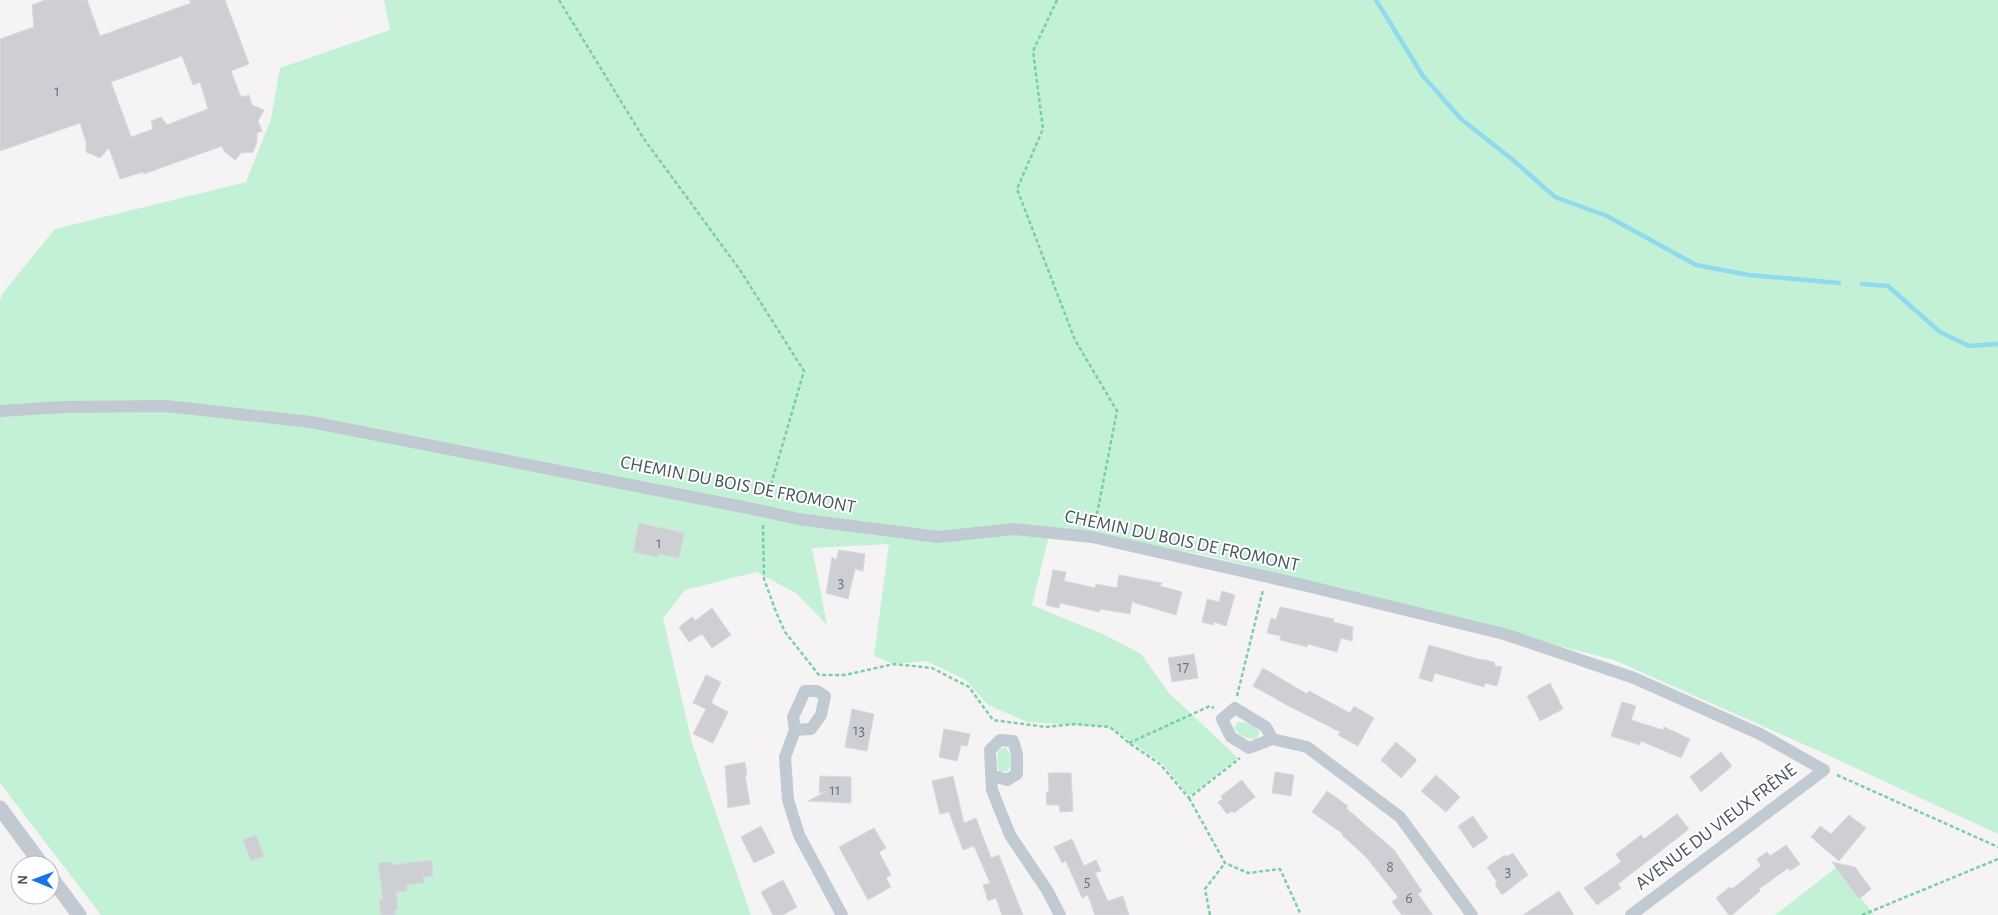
<svg xmlns="http://www.w3.org/2000/svg" width="1998" height="915" font-family="'Alegreya Sans',sans-serif">
<style>
.green{fill:#c3f1d5}
.lines{fill:none;stroke-linecap:round;stroke-linejoin:round}
.stream{stroke:#90daee;stroke-width:4.5}
.building{fill:#cdcfd5;stroke:#d7d9de;fill-rule:evenodd}
.path{stroke:#7ad0a6;stroke-width:2.5;stroke-dasharray:4 2.5;stroke-linecap:butt}
.minor{stroke:#c1cad2;stroke-width:12}
.tertiary{stroke:#c1cad2;stroke-width:15}
.labels{text-anchor:middle;dominant-baseline:central;stroke-width:4;stroke-linejoin:round;paint-order:stroke}
.number-label{font-size:16px;fill:#6b747e}
.street-label{font-size:19px;fill:#4a5661;stroke:#fff}
</style>
<rect width="100%" height="100%" fill="#f5f3f3"/>
<!-- green -->
<g class="green">
<polygon points="384,0 1998,0 1998,834 1821,752 1614,660 1202,554 1050,531 1032,605 1105,635 1141,654 1169,693 1238,758 1189,796 1162,763 1110,727 1027,722 988,705 966,680 926,661 894,664 874,656 889,544 812,548 827,625 796,593 756,572 685,590 663,618 692,743 751,915 101,915 0,783 0,301 2,294 55,229 246,182 271,119 280,68 390,30"/>
<path d="M1238 722C1248 722 1253 724 1260 732L1256 739C1246 739 1240 736 1234 728Z"/>
<polygon points="1005,747 1010,753 1011,766 1007,771 1000,772 997,767 998,751"/>
<polygon points="1837,867 1874,915 1775,915"/>
</g>
<g class="lines">
<!-- stream -->
<g class="stream">
<polyline points="1376,0 1423,76 1461,119 1513,160 1555,197 1607,216 1696,265 1749,275 1839,283"/>
<polyline points="1862,284 1888,286 1940,332 1969,346 1998,344"/>
</g>
</g>
<!-- building -->
<g class="building">
<path d="M45 0H87L100 36 191 3 189 0H225L249 64 231 71 241 97 249 95 252 105 264 110 258 121 262 131 257 133V142L253 152 241 153 235 160 224 151 222 146 144 174 143 172 120 179 109 148 100 158 86 152V142L80 123 0 151V39L34 27 32 5ZM182 56 193 85 200 82 208 109 167 125 161 117 151 121 153 129 131 137 111 82Z"/>
<polygon points="639,523 684,533 679,558 658,554 658,557 633,552"/>
<polygon points="839,550 865,554 863,571 855,569 848,599 826,593 832,557 836,560"/>
<polygon points="1053,570 1066,572 1064,581 1095,588 1096,584 1117,588 1119,575 1162,583 1160,586 1182,592 1176,615 1132,602 1130,614 1100,609 1100,612 1060,603 1059,608 1046,605"/>
<polygon points="1222,591 1235,595 1226,626 1214,622 1213,625 1202,622 1207,599 1219,602"/>
<polygon points="1280,607 1334,619 1333,622 1353,627 1352,641 1341,638 1337,652 1308,644 1307,647 1280,640 1281,636 1267,633 1271,618 1276,620"/>
<polygon points="712,608 731,635 712,648 702,634 689,642 679,627 692,617 695,621"/>
<polygon points="1429,645 1481,660 1481,659 1494,662 1495,666 1502,667 1497,686 1485,683 1484,687 1435,673 1432,682 1419,678"/>
<polygon points="1194,654 1198,678 1172,682 1168,658"/>
<polygon points="1263,668 1307,694 1309,691 1350,713 1354,706 1374,718 1358,746 1338,735 1340,732 1285,704 1253,686"/>
<polygon points="706,675 721,682 711,703 728,712 713,743 693,734 706,709 693,703"/>
<polygon points="1550,683 1563,709 1540,721 1527,696"/>
<polygon points="1622,702 1636,706 1631,720 1663,730 1664,727 1690,739 1681,758 1641,741 1640,745 1611,736"/>
<polygon points="852,709 874,714 867,751 845,747"/>
<polygon points="944,729 970,734 967,746 961,745 957,761 939,757"/>
<polygon points="1396,742 1417,760 1401,778 1381,760"/>
<polygon points="1721,752 1732,766 1701,792 1690,777"/>
<polygon points="745,762 747,775 745,776 750,804 728,808 725,766"/>
<polygon points="1275,772 1294,775 1291,796 1272,793"/>
<polygon points="1048,773 1071,773 1073,811 1060,812 1059,805 1047,805 1046,792 1049,792"/>
<polygon points="1436,775 1460,797 1446,812 1421,791"/>
<polygon points="820,776 851,777 851,803 808,801 827,791 819,793"/>
<polygon points="953,776 964,823 976,818 991,858 999,855 1023,915 1002,915 996,898 988,901 983,885 990,883 974,846 963,850 949,812 940,814 932,781"/>
<polygon points="1242,780 1255,797 1234,813 1232,811 1227,814 1218,802 1223,799 1221,796"/>
<polygon points="1327,791 1348,806 1346,808 1394,850 1422,891 1418,894 1433,915 1402,915 1392,902 1398,897 1366,857 1342,835 1343,834 1312,812"/>
<polygon points="1677,814 1689,829 1618,884 1621,888 1597,905 1584,888 1621,862 1616,854 1641,835 1644,839"/>
<polygon points="1849,815 1866,828 1839,861 1811,837 1820,826 1831,834"/>
<polygon points="1473,816 1488,838 1473,848 1458,826"/>
<polygon points="761,826 775,853 754,863 741,837"/>
<polygon points="874,828 886,848 879,852 891,875 886,878 891,887 868,900 839,847"/>
<polygon points="256,835 264,856 251,861 243,840"/>
<polygon points="1072,839 1084,866 1096,860 1101,871 1095,873 1108,901 1123,896 1129,915 1095,915 1088,895 1082,898 1066,861 1062,863 1054,847"/>
<polygon points="1786,845 1800,864 1790,871 1788,868 1759,889 1760,891 1732,915 1729,915 1716,898 1730,887 1732,889 1761,866 1757,859 1767,852 1770,856"/>
<polygon points="1513,853 1528,875 1502,895 1495,884 1497,882 1487,867 1505,855 1506,857"/>
<polygon points="432,860 433,876 423,877 424,883 407,885 407,891 396,892 398,910 395,910 395,915 381,915 379,900 383,900 378,863 392,862 392,865"/>
<polygon points="1832,862 1855,867 1871,889 1859,899"/>
<polygon points="783,880 797,907 783,915 773,915 761,892"/>
<polygon points="1559,891 1574,915 1523,915"/>
</g>
<g class="lines">
<!-- path -->
<g class="path">
<polyline points="559,0 644,139 740,270 804,371 767,498"/>
<polyline points="1057,0 1033,51 1043,129 1017,189 1075,340 1117,411 1095,524"/>
<polyline points="763,525 764,579 776,612 785,632 819,675 845,675 894,664 932,668 969,687 993,720 1046,727 1074,724 1110,727 1129,743 1160,764 1189,798 1240,758"/>
<polyline points="1237,696 1263,590"/>
<polyline points="1129,743 1210,706 1214,708"/>
<polyline points="1837,775 1998,847"/>
<polyline points="1189,798 1225,863 1248,873 1280,869 1301,915"/>
<polyline points="1210,915 1205,889 1225,863"/>
<polyline points="1862,915 1998,859"/>
</g>
<!-- minor -->
<g class="minor">
<polyline points="0,411 63,407 166,406 311,422 763,511 798,519 938,537 1014,529 1092,537 1303,585 1504,634 1634,678 1760,734 1824,770 1631,915"/>
<polygon points="1235,708 1266,727 1272,739 1249,748 1231,737 1222,719"/>
<polyline points="795,730 811,729 821,715 825,696 817,691 805,691 793,717 795,730 785,757 788,800 799,835 842,915"/>
<polyline points="1272,739 1307,747 1400,817 1472,915"/>
<polyline points="991,775 1007,780 1017,774 1017,754 1013,741 1000,740 990,750 992,790 1010,835 1047,890 1060,915"/>
</g>
<!-- tertiary -->
<g class="tertiary">
<polyline points="0,808 42,865"/>
<polyline points="50,876 79,915"/>
</g>
</g>
<g class="labels">
<!-- number labels -->
<g class="number-label">
<text x="57" y="91">1</text>
<text x="659" y="543">1</text>
<text x="841" y="582">3</text>
<text x="1183" y="667">17</text>
<text x="859" y="730">13</text>
<text x="835" y="790">11</text>
<text x="1390" y="867">8</text>
<text x="1508" y="871">3</text>
<text x="1087" y="881">5</text>
<text x="1409" y="898">6</text>
</g>
<!-- street labels -->
<g class="street-label">
<text transform="translate(738 485) rotate(11)">CHEMIN DU BOIS DE FROMONT</text>
<text transform="translate(1182 541) rotate(12)">CHEMIN DU BOIS DE FROMONT</text>
<text transform="translate(1716 827) rotate(-37)">AVENUE DU VIEUX FRÊNE</text>
</g>
</g>
<!-- north arrow -->
<g transform="translate(35 880) rotate(271)"><circle r="24" fill="#ffffff" stroke="#b7bbc0"/>
<path d="M0-4L9 19L0 12L-9 19Z" fill="#1a73e8"/>
<text y="-8" font-size="14" font-weight="bold" text-anchor="middle" fill="#4a5661">N</text>
</g>
</svg>
